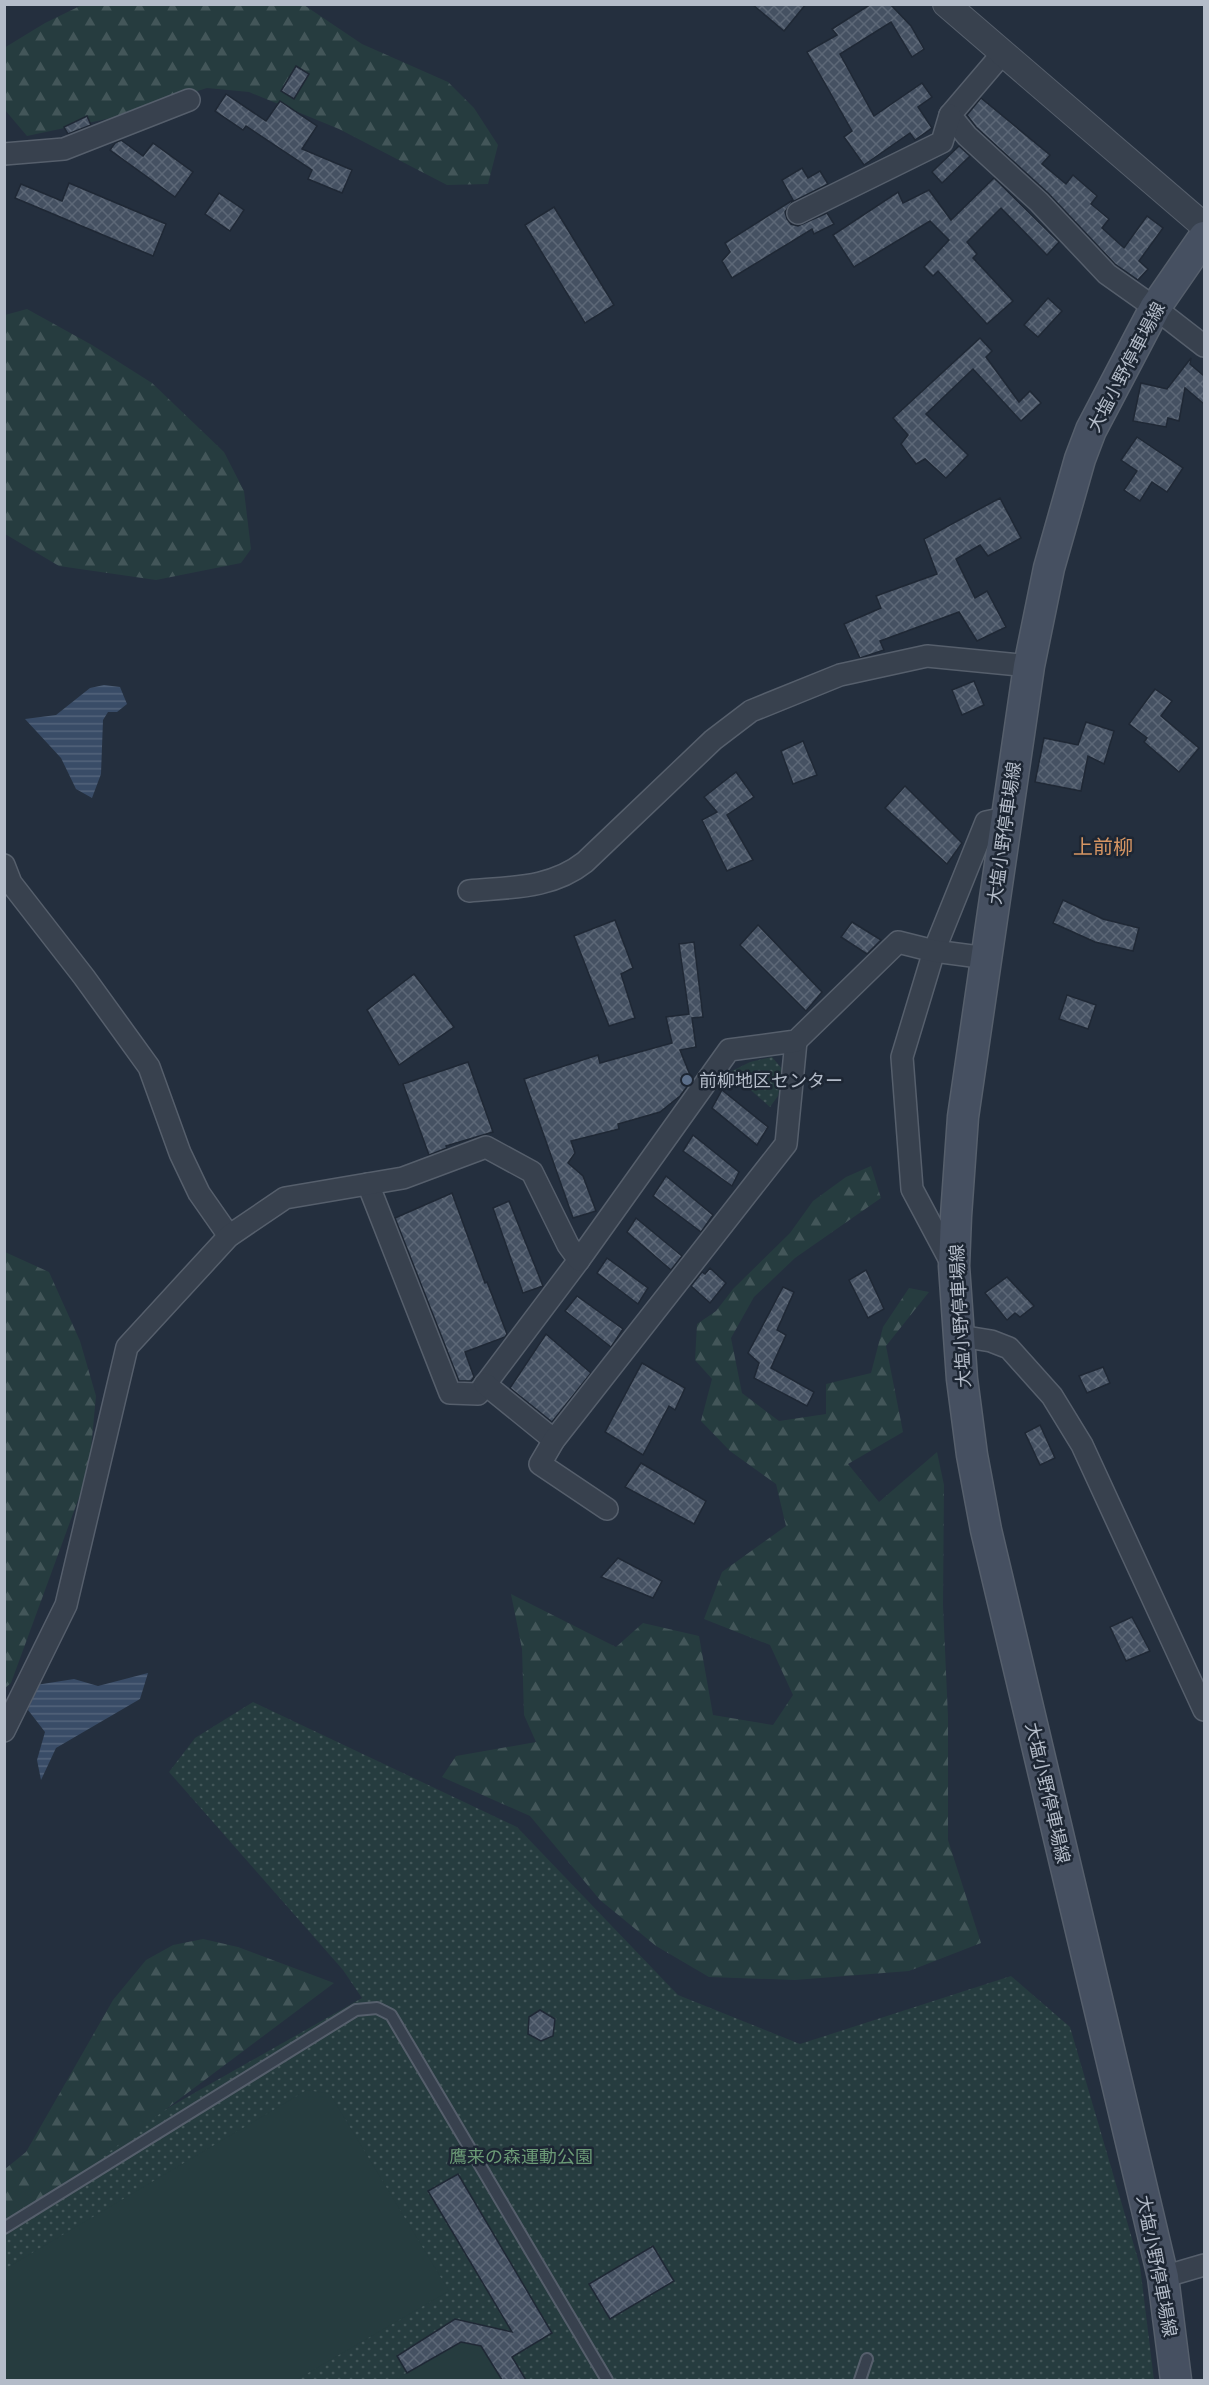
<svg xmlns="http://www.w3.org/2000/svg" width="1209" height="2385" font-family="Roboto,'Noto Sans JP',sans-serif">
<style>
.green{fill:url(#green-dots)}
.forest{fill:url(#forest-firs)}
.pitch{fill:#263c3f}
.water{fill:url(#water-rules)}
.building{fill:url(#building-cross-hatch);stroke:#1f2835;stroke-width:1.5}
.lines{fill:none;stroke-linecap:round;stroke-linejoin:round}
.service-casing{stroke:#565f6c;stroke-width:14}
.minor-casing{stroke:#565f6c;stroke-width:24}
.tertiary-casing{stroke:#565f6c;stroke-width:28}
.secondary-casing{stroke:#565f6c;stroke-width:33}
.service{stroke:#38414e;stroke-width:10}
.minor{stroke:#38414e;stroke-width:21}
.tertiary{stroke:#38414e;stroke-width:26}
.secondary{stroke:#465061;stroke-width:30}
.service-dot{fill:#5c6f8a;stroke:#1d2633;stroke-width:2}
.labels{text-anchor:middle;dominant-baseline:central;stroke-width:5;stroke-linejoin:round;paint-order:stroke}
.street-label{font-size:18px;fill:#b4bcc9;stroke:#1d2633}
.poi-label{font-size:18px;fill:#b4bcc9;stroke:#1d2633;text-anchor:start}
.park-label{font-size:18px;fill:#6b9a76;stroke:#1d2633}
.neighbourhood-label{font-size:20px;fill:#d59563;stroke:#1d2633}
</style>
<defs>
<pattern id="green-dots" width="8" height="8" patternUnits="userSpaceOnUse" patternTransform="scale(1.5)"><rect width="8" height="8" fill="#263c3f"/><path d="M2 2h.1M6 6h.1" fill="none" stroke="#435659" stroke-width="1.8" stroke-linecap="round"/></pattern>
<pattern id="forest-firs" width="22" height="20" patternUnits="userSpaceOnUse" patternTransform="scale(1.5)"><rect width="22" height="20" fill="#263c3f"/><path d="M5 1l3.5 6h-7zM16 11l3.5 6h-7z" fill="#435659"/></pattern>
<pattern id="water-rules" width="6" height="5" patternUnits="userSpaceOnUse" patternTransform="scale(1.5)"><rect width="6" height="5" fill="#394c67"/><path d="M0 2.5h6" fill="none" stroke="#53647b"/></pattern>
<pattern id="building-cross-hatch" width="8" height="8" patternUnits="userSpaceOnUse" patternTransform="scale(1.5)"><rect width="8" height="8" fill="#455162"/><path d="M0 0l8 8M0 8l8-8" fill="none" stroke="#5d6877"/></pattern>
</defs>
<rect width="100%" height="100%" fill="#242f3e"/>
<!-- green -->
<g class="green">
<polygon points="772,1057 783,1070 778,1096 770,1107 730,1072 750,1062"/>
<polygon points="253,1702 517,1827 678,1995 800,2044 1011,1976 1070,2027 1140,2266 1154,2380 5,2380 4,2201 362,1998 343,1970 169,1772 195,1738"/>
</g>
<!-- forest -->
<g class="forest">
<polygon points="82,5 304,5 362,44 448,82 474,108 498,145 488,184 447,185 339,129 249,92 207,88 116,117 27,136 5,110 4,48 45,23"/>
<polygon points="27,309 92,345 152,383 224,452 244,491 251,549 241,563 156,580 59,566 5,534 5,315"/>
<polygon points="871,1166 881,1198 795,1258 754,1297 731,1338 742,1393 779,1421 826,1414 826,1384 871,1373 883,1327 909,1288 929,1292 886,1346 903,1432 848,1464 879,1502 937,1452 944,1485 943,1605 948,1717 948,1840 981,1943 909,1971 795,1980 709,1977 656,1946 600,1900 530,1816 442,1777 456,1756 536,1742 524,1715 522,1649 511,1594 616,1647 643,1623 699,1636 713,1715 773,1725 793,1695 770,1645 704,1619 722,1572 786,1526 776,1484 730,1451 701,1421 712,1379 695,1360 697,1324 716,1311 733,1289 790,1233 813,1201 846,1177"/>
<polygon points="5,1252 49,1272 80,1341 96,1396 89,1470 11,1683 5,1688"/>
<polygon points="203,1939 238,1947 334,1983 5,2230 5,2169 26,2152 113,2000 146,1960 173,1945"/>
</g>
<!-- pitch -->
<g class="pitch">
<polygon points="307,2090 330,2094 449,2291 296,2380 5,2380 5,2269"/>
<polygon points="461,2342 481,2346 502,2380 394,2380"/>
</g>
<!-- water -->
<g class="water">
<polygon points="104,685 120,687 127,704 117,712 108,712 103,720 101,774 92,798 76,789 61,758 25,719 56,715 90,688"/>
<polygon points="148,1673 140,1699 56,1748 41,1780 37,1760 45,1732 28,1710 36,1685 74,1679 98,1686"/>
</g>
<!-- building -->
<g class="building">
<polygon points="752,4 806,4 784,31"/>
<polygon points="871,4 890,4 911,26 924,49 912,57 891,22 840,54 874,116 922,83 932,97 918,107 932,128 915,140 910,133 864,165 844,137 852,131 807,52 837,35 832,29"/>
<polygon points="296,66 309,74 294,99 281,91"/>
<polygon points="226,94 266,121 280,101 317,126 302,149 352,170 342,193 308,179 312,170 246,126 243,130 215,111"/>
<polygon points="981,98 1050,155 1042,164 1066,184 1073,175 1097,196 1091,204 1109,219 1102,228 1124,248 1147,216 1163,228 1139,261 1148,269 1138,280 1115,264 1048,193 976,127 967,115"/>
<polygon points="87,116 91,125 68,134 64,127"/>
<polygon points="121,140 143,156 153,143 193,172 175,197 110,150 115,143"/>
<polygon points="959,146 970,156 942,183 932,172"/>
<polygon points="802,168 808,178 820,171 828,184 792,202 785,212 787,219 791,224 798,226 827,213 834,224 814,234 812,229 732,278 722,261 730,252 725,243 793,200 782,180"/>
<polygon points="994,178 1059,242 1047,255 1001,208 967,242 977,254 973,258 1013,301 987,324 938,271 933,276 924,267 949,240 930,221 854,267 833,235 898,192 903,203 929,190 951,220"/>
<polygon points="69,183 166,224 153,256 15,198 21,184 62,201"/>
<polygon points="219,193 244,210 230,231 205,214"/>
<polygon points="554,207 614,305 585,323 525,225"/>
<polygon points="1048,298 1062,311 1038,337 1024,325"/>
<polygon points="980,338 992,351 986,357 1019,402 1030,391 1041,403 1021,421 973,369 926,414 968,455 946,478 925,459 916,464 901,444 908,435 893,418"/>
<polygon points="1191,358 1190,364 1204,376 1204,404 1185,388 1179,421 1168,418 1166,427 1133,421 1141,383 1167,389"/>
<polygon points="1137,437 1183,468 1167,492 1152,482 1140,501 1124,490 1137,471 1121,460"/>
<polygon points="1000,498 1021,538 988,556 980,545 956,559 975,598 987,591 1006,627 977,641 959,612 880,641 884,650 860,658 844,624 881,608 876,596 937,574 924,539"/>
<polygon points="974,681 984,705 962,715 952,690"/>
<polygon points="1155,689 1172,701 1161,716 1199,748 1179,772 1144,742 1147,738 1129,724"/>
<polygon points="1086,722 1114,731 1104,764 1088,756 1081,791 1035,782 1044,738 1078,745"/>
<polygon points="803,741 817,775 793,784 781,751"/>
<polygon points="736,772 754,797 727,815 753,860 727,871 702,820 717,812 704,797"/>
<polygon points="905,786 962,843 947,864 885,808"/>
<polygon points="1063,900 1103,919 1139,928 1133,951 1095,942 1053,923"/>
<polygon points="615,920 633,968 621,974 635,1018 609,1026 574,936"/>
<polygon points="852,922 881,940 867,954 841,937"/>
<polygon points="758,925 822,992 806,1011 740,945"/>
<polygon points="694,942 703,1017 692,1018 696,1047 680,1050 692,1080 680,1096 660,1112 618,1124 619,1129 571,1141 575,1153 568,1163 583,1176 596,1211 573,1218 524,1079 598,1055 600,1063 672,1043 666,1017 689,1014 679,944"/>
<polygon points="414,974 454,1027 399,1065 367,1010"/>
<polygon points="1067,995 1096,1005 1088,1029 1059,1019"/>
<polygon points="468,1062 493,1132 446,1146 447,1148 429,1155 403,1084"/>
<polygon points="722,1090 768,1127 757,1145 712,1108"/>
<polygon points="693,1135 739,1172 732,1186 683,1151"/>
<polygon points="666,1176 713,1215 701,1232 653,1196"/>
<polygon points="452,1193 485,1283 487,1282 507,1334 505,1337 465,1352 474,1377 471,1381 459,1381 395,1218"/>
<polygon points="509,1201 543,1286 523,1293 493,1208"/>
<polygon points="636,1218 682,1256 671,1270 627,1232"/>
<polygon points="607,1258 648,1288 638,1304 597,1273"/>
<polygon points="710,1268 726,1283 710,1303 691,1286 702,1272 705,1274"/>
<polygon points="866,1270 884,1309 868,1318 849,1280"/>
<polygon points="1007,1277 1034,1306 1020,1317 1015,1313 1007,1320 985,1293"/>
<polygon points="783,1287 794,1292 777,1330 786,1335 771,1368 814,1392 807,1406 754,1378 759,1363 748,1353"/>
<polygon points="577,1296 623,1329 611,1347 565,1311"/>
<polygon points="546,1334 591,1373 552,1422 510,1388"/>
<polygon points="642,1363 685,1388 675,1410 669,1406 643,1455 605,1432"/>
<polygon points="1103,1367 1110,1383 1087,1393 1079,1376"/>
<polygon points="1040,1425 1055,1458 1040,1465 1025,1433"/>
<polygon points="641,1463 706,1501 694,1524 625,1487"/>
<polygon points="618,1558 662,1581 653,1598 601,1577"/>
<polygon points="1132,1617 1150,1651 1126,1661 1110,1627"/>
<polygon points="540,2010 555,2019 553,2036 541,2041 528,2034 529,2017"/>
<polygon points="458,2174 552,2333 512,2357 526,2380 502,2380 481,2346 461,2342 407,2373 397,2356 455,2319 512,2332 428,2191"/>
<polygon points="653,2246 674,2281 610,2319 589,2284"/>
</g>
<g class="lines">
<defs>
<g id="service">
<polyline points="4,2228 356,2010 377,2008 391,2015 607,2380"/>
<polyline points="860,2380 867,2359"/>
</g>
<g id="minor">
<polyline points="1002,54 950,115 967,136 1039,202 1107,274 1155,308 1204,346"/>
<polyline points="4,154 64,149 189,100"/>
<polyline points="798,213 942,142 950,115"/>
<polyline points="4,865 11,883 84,977 149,1067 180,1153 199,1193 229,1236"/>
<path d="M469 891C510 887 551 889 585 862L713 740 751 711 840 675 927 656 1029 666"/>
<polyline points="368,1184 450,1393 478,1394 579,1260"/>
<polyline points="953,1266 912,1189 902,1057 934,951 986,822 1005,818"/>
<polyline points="960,1336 991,1341 1009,1348 1052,1396 1082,1445 1204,1710"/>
<polyline points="485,1384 554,1440"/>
<polyline points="607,1509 540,1464 554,1440 786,1144 796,1041"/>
<polyline points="4,1731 66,1605 127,1347 229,1236 285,1198 403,1178 486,1147 532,1172 568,1245 579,1260 729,1050 796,1041 898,942 934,951 987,958"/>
<polyline points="1163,2277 1204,2265"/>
</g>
<polyline id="tertiary" points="946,4 1204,226"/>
<polyline id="secondary" points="1176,2380 1163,2277 986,1530 972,1455 962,1379 954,1266 956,1216 963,1117 1029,666 1049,568 1080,459 1091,430 1155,308 1204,237"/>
</defs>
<!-- service casing -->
<use href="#service" class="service-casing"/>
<!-- minor casing -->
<use href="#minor" class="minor-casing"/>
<!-- tertiary casing -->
<use href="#tertiary" class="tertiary-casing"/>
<!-- secondary casing -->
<use href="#secondary" class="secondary-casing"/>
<!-- service -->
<use href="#service" class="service"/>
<!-- minor -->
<use href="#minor" class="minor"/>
<!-- tertiary -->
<use href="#tertiary" class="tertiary"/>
<!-- secondary -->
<use href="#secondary" class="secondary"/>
</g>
<!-- markers -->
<circle class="service-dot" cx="687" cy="1080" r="6"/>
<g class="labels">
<!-- street labels -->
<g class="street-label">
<text transform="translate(1126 367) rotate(-62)">大塩小野停車場線</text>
<text transform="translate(1004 833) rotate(-82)">大塩小野停車場線</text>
<text transform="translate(960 1316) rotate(-93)">大塩小野停車場線</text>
<text transform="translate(1048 1793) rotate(77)">大塩小野停車場線</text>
<text transform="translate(1157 2266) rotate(79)">大塩小野停車場線</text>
</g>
<!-- poi labels -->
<g class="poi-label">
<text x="699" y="1080">前柳地区センター</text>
</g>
<!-- park labels -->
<g class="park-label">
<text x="521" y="2156">鷹来の森運動公園</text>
</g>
<!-- neighbourhood labels -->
<g class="neighbourhood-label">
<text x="1103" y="847">上前柳</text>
</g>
</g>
<!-- border -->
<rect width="1209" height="2385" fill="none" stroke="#b4bcc9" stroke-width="12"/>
</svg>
